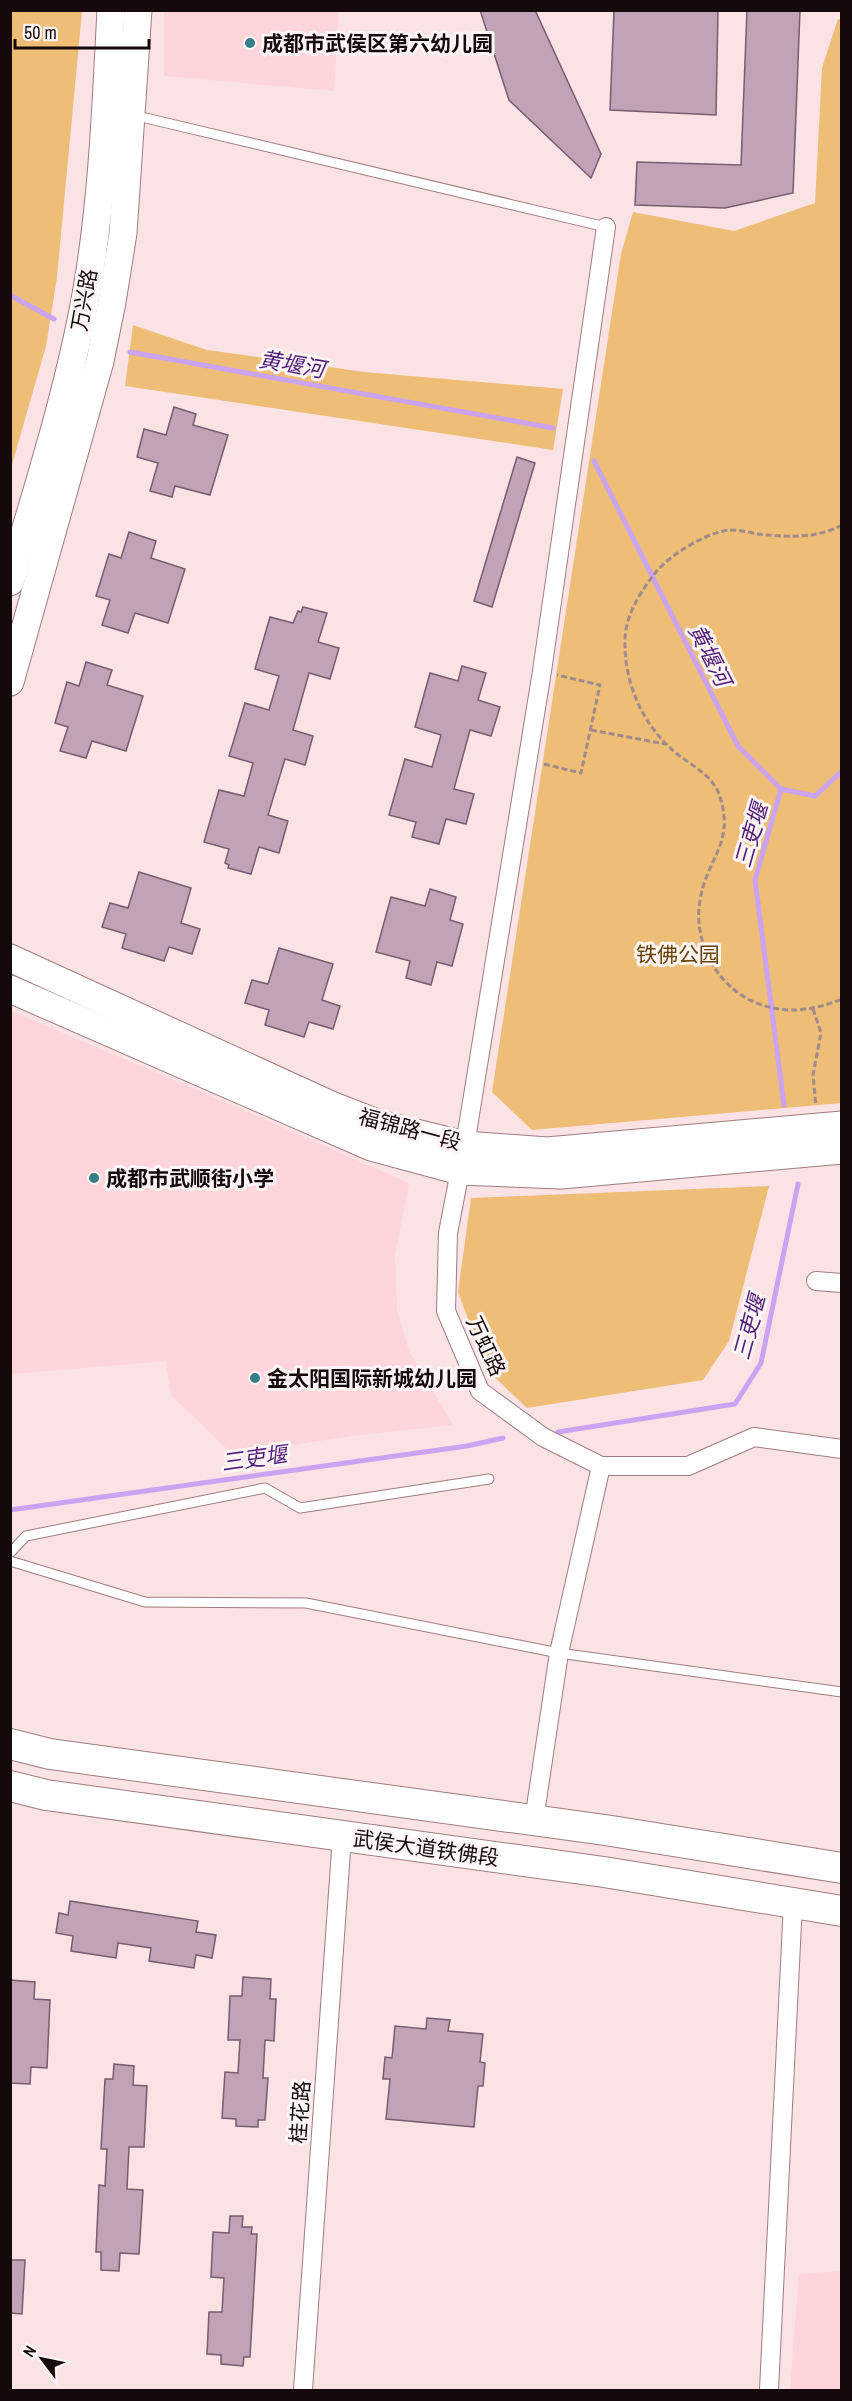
<svg xmlns="http://www.w3.org/2000/svg" width="852" height="2401" font-family="'Archivo Narrow','Noto Sans SC',sans-serif">
<style>
.built{fill:#fdd5da}
.green{fill:#eebd76}
.lines{fill:none;stroke-linecap:round;stroke-linejoin:round}
.stream{stroke:#caa3f3;stroke-width:5}
.building{fill:#c1a2b7;stroke:#785c6f;stroke-width:1.5}
.lane-casing{stroke:#a07c80;stroke-width:11}
.street-casing{stroke:#a07c80;stroke-width:20}
.secondary-casing{stroke:#a07c80;stroke-width:29}
.primary-casing{stroke:#a07c80;stroke-width:32}
.path{stroke:#9f8b8d;stroke-width:3;stroke-dasharray:6 3;stroke-linecap:butt}
.lane{stroke:#fff;stroke-width:9}
.street{stroke:#fff;stroke-width:18}
.secondary{stroke:#fff;stroke-width:27}
.primary{stroke:#fff;stroke-width:30}
.poi-dot{fill:#377e89;stroke:#fcf4f5;stroke-width:2}
.labels{text-anchor:middle;dominant-baseline:central;stroke-width:6;stroke-linejoin:round;paint-order:stroke}
.poi-label{font-size:21px;font-weight:bold;fill:#16090b;stroke:#fcf4f5;text-anchor:start}
.street-label{font-size:21px;fill:#16090b;stroke:#fcf4f5}
.park-label{font-size:21px;fill:#674300;stroke:#fcf4f5}
.water-label{font-size:22px;font-style:italic;fill:#511d78;stroke:#fcf4f5}
</style>
<rect width="100%" height="100%" fill="#fbe2e4"/>
<!-- built -->
<g class="built">
<polygon points="164,11 339,11 334,91 164,76"/>
<polygon points="11,1011 202,1092 409,1183 395,1254 397,1310 409,1351 453,1425 351,1436 232,1454 171,1395 166,1361 11,1374"/>
<polygon points="841,2271 841,2390 790,2390 799,2274"/>
</g>
<!-- green -->
<g class="green">
<polygon points="11,10 82,11 57,277 46,346 11,468"/>
<polygon points="838,19 841,19 841,1103 532,1130 492,1092 621,254 633,212 734,231 815,203 822,68"/>
<polygon points="133,325 207,350 364,372 563,389 553,450 125,386"/>
<polygon points="769,1186 729,1341 703,1380 527,1408 487,1370 458,1292 471,1198"/>
</g>
<g class="lines">
<!-- stream -->
<g class="stream">
<polyline points="10,295 54,319"/>
<polyline points="130,352 553,428"/>
<polyline points="594,461 738,746 781,789 815,796 842,771"/>
<polyline points="781,789 755,880 784,1105"/>
<polyline points="558,1432 735,1404 761,1363 798,1184"/>
<polyline points="10,1510 467,1446 503,1438"/>
</g>
</g>
<!-- building -->
<g class="building">
<polygon points="480,10 535,10 601,154 591,178 509,100"/>
<polygon points="614,10 718,10 716,115 610,110"/>
<polygon points="747,10 800,10 793,193 725,208 635,205 637,162 741,165"/>
<polygon points="174,407 196,414 193,425 228,435 210,495 175,486 172,497 150,491 158,463 137,457 144,429 166,435"/>
<polygon points="517,457 535,463 492,607 474,601"/>
<polygon points="129,532 156,541 151,558 185,569 168,623 135,613 128,633 102,625 110,600 96,596 109,554 121,558"/>
<polygon points="303,607 327,613 318,642 339,648 330,679 309,673 293,730 313,736 305,765 285,759 268,815 288,821 279,853 259,847 251,874 228,868 229,865 225,863 229,849 204,842 219,790 244,796 253,763 229,756 245,703 269,710 271,703 279,676 255,669 270,617 293,623 298,611 301,612"/>
<polygon points="86,662 112,670 107,685 143,696 126,751 92,741 86,758 60,751 68,727 55,723 67,682 79,686"/>
<polygon points="462,666 486,673 478,700 500,707 491,736 470,730 454,789 474,794 466,824 446,819 439,844 412,837 416,822 389,815 405,759 432,767 441,735 415,727 430,673 458,681"/>
<polygon points="139,872 191,888 181,923 200,929 192,954 169,947 164,961 122,948 126,934 102,927 110,903 128,908"/>
<polygon points="430,889 456,897 450,920 463,924 452,966 437,962 431,985 406,978 410,961 376,952 391,897 425,906"/>
<polygon points="279,948 333,964 322,1000 340,1006 333,1029 309,1022 304,1037 265,1025 269,1010 245,1003 252,980 268,984"/>
<polygon points="70,1901 198,1921 196,1932 216,1935 212,1958 196,1955 194,1968 149,1961 151,1948 118,1943 116,1958 71,1951 73,1936 56,1933 59,1913 68,1915"/>
<polygon points="243,1977 271,1979 270,1999 276,1999 274,2041 265,2040 263,2078 268,2078 265,2120 258,2120 258,2127 236,2126 236,2119 222,2118 225,2072 238,2073 240,2040 228,2040 230,1996 242,1996"/>
<polygon points="10,1980 35,1982 34,1999 50,2000 47,2068 31,2067 30,2084 10,2083"/>
<polygon points="427,2018 450,2020 448,2031 483,2034 480,2062 485,2063 483,2086 478,2086 474,2127 386,2119 390,2079 383,2079 385,2057 392,2058 395,2026 426,2029"/>
<polygon points="114,2064 134,2066 133,2085 147,2086 144,2147 129,2147 127,2189 143,2190 139,2254 120,2253 119,2271 101,2270 101,2252 96,2252 99,2185 105,2186 107,2149 101,2149 105,2079 113,2079"/>
<polygon points="230,2216 243,2216 242,2227 252,2227 251,2234 257,2234 250,2357 244,2357 243,2366 221,2364 221,2355 207,2354 209,2312 222,2312 224,2278 211,2277 213,2232 229,2233"/>
<polygon points="10,2260 25,2260 22,2314 10,2313"/>
</g>
<g class="lines">
<defs>
<g id="lane">
<polyline points="133,115 606,227"/>
<polyline points="10,1553 26,1536 265,1488 300,1508 489,1479"/>
<polyline points="10,1561 145,1602 306,1603 559,1653 842,1692"/>
</g>
<g id="street">
<polyline points="816,1281 842,1283"/>
<polyline points="601,1466 543,1437 480,1391 446,1311 448,1233 465,1145 542,671 606,227"/>
<polyline points="534,1820 559,1653 601,1466 688,1466 754,1437 842,1449"/>
<polyline points="303,2390 342,1836"/>
<polyline points="769,2390 793,1903"/>
</g>
<g id="secondary">
<path d="M10 582C39 483 71 384 88 283 103 192 106 102 111 10"/>
<polyline points="10,682 100,361 112,302 123,233 138,10"/>
<polyline points="10,958 331,1105 380,1124 465,1145 547,1151 842,1125"/>
<polyline points="10,989 371,1147 460,1171 561,1175 842,1150"/>
</g>
<g id="primary">
<polyline points="10,1744 50,1754 605,1830 842,1868"/>
<polyline points="10,1786 46,1795 604,1872 842,1911"/>
</g>
</defs>
<!-- lane casing -->
<use href="#lane" class="lane-casing"/>
<!-- street casing -->
<use href="#street" class="street-casing"/>
<!-- secondary casing -->
<use href="#secondary" class="secondary-casing"/>
<!-- primary casing -->
<use href="#primary" class="primary-casing"/>
<!-- path -->
<g class="path">
<path d="M842 525C817 539 785 537 757 534 749 532 739 530 730 530 707 532 671 554 656 572 641 591 625 615 625 641 624 683 643 726 676 753 692 766 714 776 720 797 735 844 706 859 700 901 693 939 715 983 750 1000 781 1015 810 1012 842 999"/>
<polyline points="591,730 665,744"/>
<polyline points="544,764 581,773 600,685 557,675"/>
<polyline points="813,1009 821,1033 813,1075 816,1106"/>
</g>
<!-- lane -->
<use href="#lane" class="lane"/>
<!-- street -->
<use href="#street" class="street"/>
<!-- secondary -->
<use href="#secondary" class="secondary"/>
<!-- primary -->
<use href="#primary" class="primary"/>
</g>
<!-- markers -->
<g class="poi-dot">
<circle cx="250" cy="43" r="6"/>
<circle cx="94" cy="1178" r="6"/>
<circle cx="255" cy="1378" r="6"/>
</g>
<g class="labels">
<!-- poi labels -->
<g class="poi-label">
<text x="262" y="43">成都市武侯区第六幼儿园</text>
<text x="106" y="1178">成都市武顺街小学</text>
<text x="267" y="1378">金太阳国际新城幼儿园</text>
</g>
<!-- street labels -->
<g class="street-label">
<text transform="translate(84 300) rotate(-80)">万兴路</text>
<text transform="translate(410 1129) rotate(15)">福锦路一段</text>
<text transform="translate(486 1346) rotate(65)">万虹路</text>
<text transform="translate(426 1848) rotate(8)">武侯大道铁佛段</text>
<text transform="translate(300 2112) rotate(-86)">桂花路</text>
</g>
<!-- park labels -->
<g class="park-label">
<text x="678" y="954">铁佛公园</text>
</g>
<!-- water labels -->
<g class="water-label">
<text transform="translate(292 364) rotate(10)">黄堰河</text>
<text transform="translate(710 655) rotate(63)">黄堰河</text>
<text transform="translate(751 835) rotate(-74)">三吏堰</text>
<text transform="translate(749 1327) rotate(-75)">三吏堰</text>
<text transform="translate(254 1458) rotate(-8)">三吏堰</text>
</g>
</g>
<!-- border -->
<rect width="852" height="2401" fill="none" stroke="#16090b" stroke-width="24"/>
<!-- north arrow -->
<g transform="translate(42 2359) rotate(302)" stroke="#fcf4f5" stroke-width="4.5" paint-order="stroke">
<path d="M0-4.5L10 22L0 15L-10 22Z" fill="#16090b"/>
<text y="-9" font-size="16" font-weight="bold" text-anchor="middle" fill="#16090b">N</text>
</g>
<!-- scale -->
<path d="M15 39v9h134v-9" fill="none" stroke="#16090b" stroke-width="3"/>
<text x="24" y="39" font-size="18" fill="#16090b" stroke="#fcf4f5" stroke-width="4.5" paint-order="stroke">50 m</text>
</svg>
